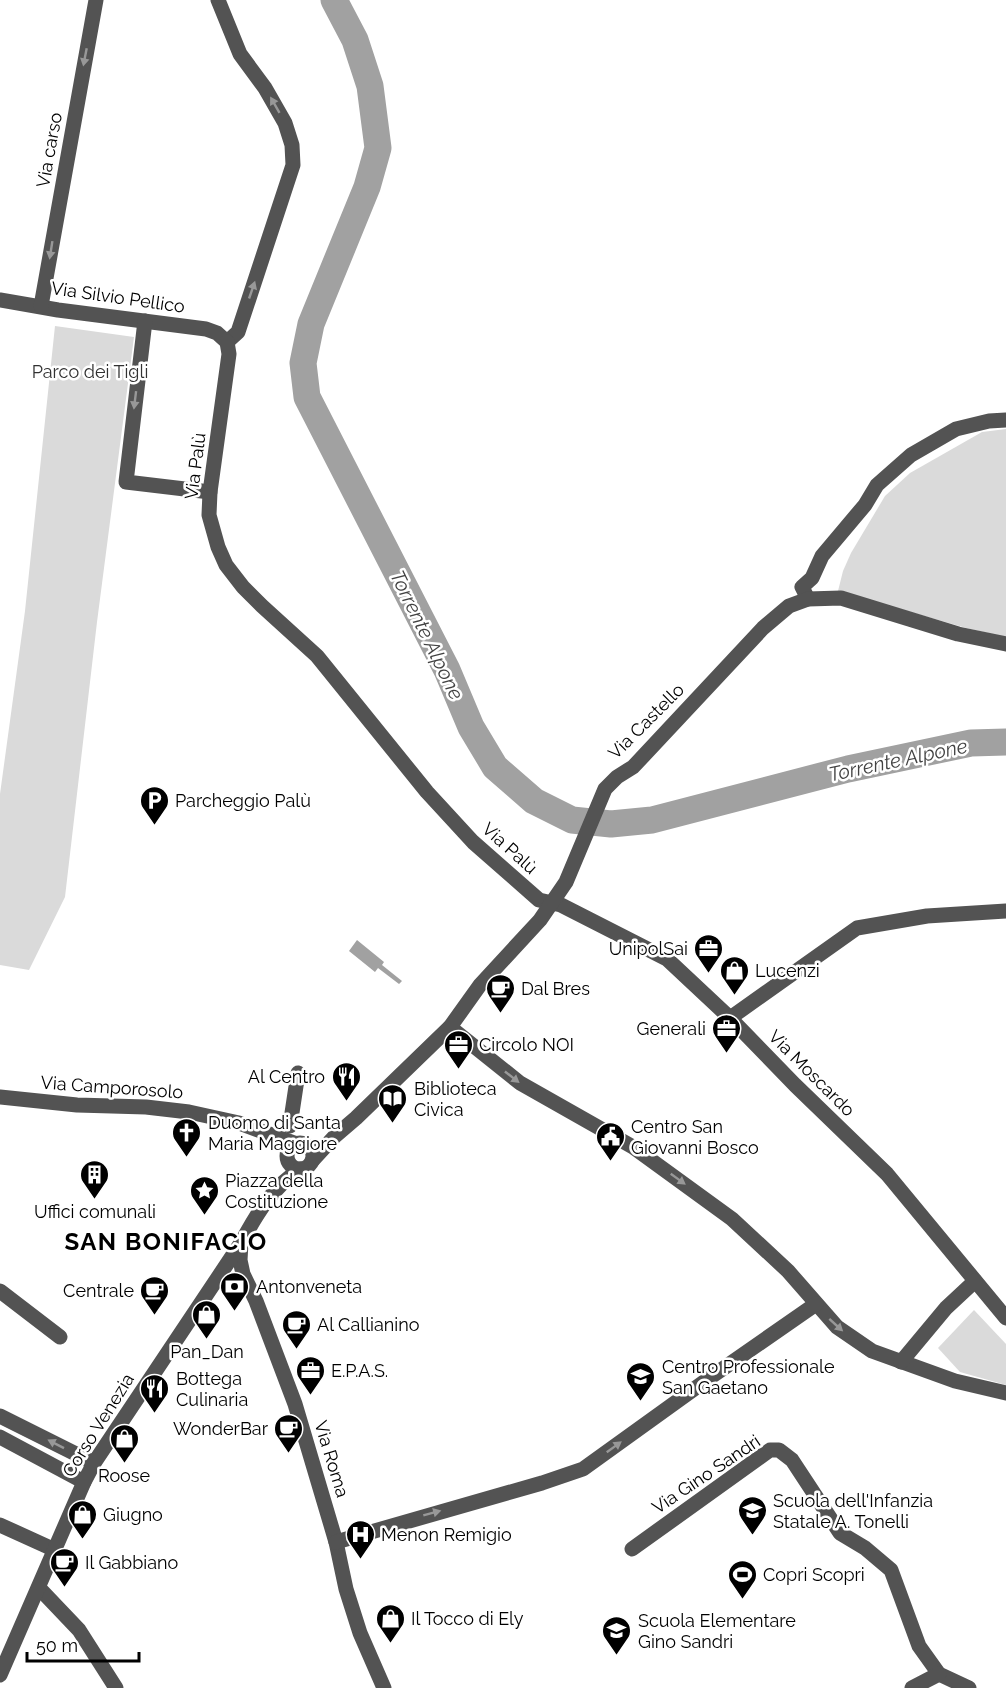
<svg xmlns="http://www.w3.org/2000/svg" width="1006" height="1688" font-family="Raleway,sans-serif">
<style>
.green{fill:#dadada}
.water{fill:#a1a1a1}
.lines{fill:none;stroke-linecap:round;stroke-linejoin:round}
.river{stroke:#a1a1a1;stroke-width:27}
.minor{stroke:#535353;stroke-width:15}
.oneway{fill:#989898}
.labels{text-anchor:middle;dominant-baseline:central;stroke-width:5;stroke-linejoin:round;paint-order:stroke}
.street-label{font-size:18px;fill:#000;stroke:#fff}
.park-label{font-size:18px;fill:#313131;stroke:#fff}
.poi-label{font-size:18px;fill:#000;stroke:#fff;text-anchor:start}
.water-label{font-size:20px;font-style:italic;fill:#424242;stroke:#fff}
.district-label{font-size:24px;font-weight:bold;letter-spacing:1.5px;fill:#000;stroke:#fff}
</style>
<rect width="100%" height="100%" fill="#fff"/>
<!-- green -->
<g class="green">
<polygon points="55,326 134,337 97,622 65,897 29,970 0,965 0,794 25,611"/>
<polygon points="1006,429 1006,637 966,628 838,591 843,571 851,553 885,496 910,473 982,432"/>
<polygon points="974,1310 1006,1344 1006,1385 960,1372 938,1348"/>
</g>
<!-- water -->
<polygon class="water" points="357,940 384,962 382,965 402,981 399,984 378,968 375,972 349,951"/>
<g class="lines">
<!-- river -->
<polyline class="river" points="334,0 355,40 370,86 378,148 367,187 311,324 303,363 307,397 447,670 471,727 495,767 534,801 572,820 611,824 652,820 848,769 971,743 1006,742"/>
<!-- minor -->
<g class="minor">
<polyline points="218,0 240,54 265,88 285,123 292,145 293,165 238,332 227,342"/>
<polyline points="0,300 58,310 206,329 217,333 227,342"/>
<polyline points="41,306 96,0"/>
<polyline points="145,321 126,482 210,492"/>
<polyline points="227,342 229,354 210,492 209,515 218,547 226,565 243,587 262,606 317,656 427,792 473,842 539,900 561,905 667,959 730,1018 795,1085 887,1174 1006,1318"/>
<polyline points="808,599 802,587 812,578 822,556 865,505 877,485 911,455 956,429 989,421 1006,420"/>
<polyline points="730,1018 857,928 927,916 1006,911"/>
<polyline points="450,1027 520,1083 633,1147 732,1219 788,1271 837,1327 872,1351 955,1381 1006,1393"/>
<polyline points="0,1097 77,1105 146,1107 189,1112 239,1123 297,1144"/>
<polyline points="290,1126 298,1073"/>
<circle cx="300" cy="1156" r="13"/>
<polyline points="312,1161 335,1136 356,1118 450,1027 480,985 540,920 566,882 605,789 617,777 633,767 763,628 789,606 808,599 841,598 958,634 1006,644"/>
<polyline points="241,1243 240,1260 243,1274 256,1301 295,1404 336,1542 346,1589 360,1633 384,1688"/>
<polyline points="0,1291 60,1337"/>
<polyline points="901,1362 946,1308 975,1281"/>
<polyline points="0,1416 94,1463"/>
<polyline points="0,1437 84,1482"/>
<polyline points="0,1525 55,1550"/>
<polyline points="336,1542 542,1483 583,1469 708,1379 816,1304"/>
<polyline points="632,1549 770,1450 779,1450 792,1460 840,1533 865,1548 891,1570 919,1646 939,1674 969,1688"/>
<polyline points="39,1588 79,1630 116,1688"/>
<path d="M0 1675 84 1482 94 1463 241 1243C256 1215 273 1186 301 1169"/>
<polyline points="912,1688 939,1674"/>
</g>
</g>
<!-- one-way arrows -->
<defs><path id="oneway-solid" d="M-6-.8H1V-3.2L6.5 0L1 3.2V.8H-6Z" transform="scale(1.5)"/></defs>
<g class="oneway">
<use href="#oneway-solid" transform="translate(85 57) rotate(101)"/>
<use href="#oneway-solid" transform="translate(275 105) rotate(-120)"/>
<use href="#oneway-solid" transform="translate(51 250) rotate(99)"/>
<use href="#oneway-solid" transform="translate(252 290) rotate(-71)"/>
<use href="#oneway-solid" transform="translate(135 400) rotate(97)"/>
<use href="#oneway-solid" transform="translate(512 1077) rotate(38)"/>
<use href="#oneway-solid" transform="translate(678 1179) rotate(36)"/>
<use href="#oneway-solid" transform="translate(836 1325) rotate(42)"/>
<use href="#oneway-solid" transform="translate(56 1444) rotate(-153)"/>
<use href="#oneway-solid" transform="translate(614 1447) rotate(-36)"/>
<use href="#oneway-solid" transform="translate(432 1513) rotate(-15)"/>
</g>
<!-- icons -->
<defs>
<symbol id="parking-pin" viewBox="-11 -11 22 30"><path d="M0 17L-7.5 6A9.5 9.5 0 1 1 7.5 6Z" fill="#000" stroke="#fff"/><path d="M-3.5-5.5H1a3.5 3.5 0 0 1 0 7H-1V5.5H-3.5ZM-1-3.4V-.6H.8a1.4 1.4 0 0 0 0-2.8Z" fill="#fff"/></symbol>
<symbol id="office-pin" viewBox="-11 -11 22 30"><path d="M0 17L-7.5 6A9.5 9.5 0 1 1 7.5 6Z" fill="#000" stroke="#fff"/><path d="M-6-3h4V-5.5h4V-3h4V5H-6ZM-1-4.5V-3h2v-1.5ZM-6 0V1H6V0Z" fill="#fff"/></symbol>
<symbol id="shop-pin" viewBox="-11 -11 22 30"><path d="M0 17L-7.5 6A9.5 9.5 0 1 1 7.5 6Z" fill="#000" stroke="#fff"/><path d="M-5-2.5h2.3a2.7 3.5 0 0 1 5.4 0H5L5.5 6h-11ZM-1.5-2.5h3a1.5 2.3 0 0 0-3 0Z" fill="#fff"/></symbol>
<symbol id="cafe-pin" viewBox="-11 -11 22 30"><path d="M0 17L-7.5 6A9.5 9.5 0 1 1 7.5 6Z" fill="#000" stroke="#fff"/><path d="M-5.5-4.5H6V0H3Q3 3.5 0 3.5H-2.5Q-5.5 3.5-5.5 0ZM3-3.2v2h1.7v-2ZM-6 4.5H4V6H-6Z" fill="#fff"/></symbol>
<symbol id="restaurant-pin" viewBox="-11 -11 22 30"><path d="M0 17L-7.5 6A9.5 9.5 0 1 1 7.5 6Z" fill="#000" stroke="#fff"/><path d="M-5-6h1v4h1v-4h1v4h1v-4h1v5L-1.5 .5V6h-2V.5L-5-1ZM5-6V6H3V1.5H1.5Q1.5-4 5-6Z" fill="#fff"/></symbol>
<symbol id="library-pin" viewBox="-11 -11 22 30"><path d="M0 17L-7.5 6A9.5 9.5 0 1 1 7.5 6Z" fill="#000" stroke="#fff"/><path d="M-6-4Q-3-5.5-.7-3.5V5Q-3 3-6 4ZM6-4Q3-5.5 .7-3.5V5Q3 3 6 4Z" fill="#fff"/></symbol>
<symbol id="church-pin" viewBox="-11 -11 22 30"><path d="M0 17L-7.5 6A9.5 9.5 0 1 1 7.5 6Z" fill="#000" stroke="#fff"/><path d="M-1.2-6h2.4v3.5h3.3v2.4h-3.3V6h-2.4V-.1h-3.3v-2.4h3.3Z" fill="#fff"/></symbol>
<symbol id="civic-pin" viewBox="-11 -11 22 30"><path d="M0 17L-7.5 6A9.5 9.5 0 1 1 7.5 6Z" fill="#000" stroke="#fff"/><path d="M-.6-6.5H3V-4.5H.6V-3L4-1V1h2V6H-6V1h2V-1L-.6-3ZM-1.2 2.5V6h2.4V2.5Z" fill="#fff"/></symbol>
<symbol id="building-pin" viewBox="-11 -11 22 30"><path d="M0 17L-7.5 6A9.5 9.5 0 1 1 7.5 6Z" fill="#000" stroke="#fff"/><path d="M-4-6H4V6H1V3H-1V6H-4ZM-2.5-4.3h1.7v1.8h-1.7ZM.8-4.3h1.7v1.8H.8ZM-2.5-1h1.7V.8h-1.7ZM.8-1h1.7V.8H.8Z" fill="#fff"/></symbol>
<symbol id="sight-pin" viewBox="-11 -11 22 30"><path d="M0 17L-7.5 6A9.5 9.5 0 1 1 7.5 6Z" fill="#000" stroke="#fff"/><path d="M0-6L1.8-2.2L6-1.7L2.9 1.2L3.7 5.4L0 3.3L-3.7 5.4L-2.9 1.2L-6-1.7L-1.8-2.2Z" fill="#fff"/></symbol>
<symbol id="bank-pin" viewBox="-11 -11 22 30"><path d="M0 17L-7.5 6A9.5 9.5 0 1 1 7.5 6Z" fill="#000" stroke="#fff"/><path d="M-6-4H6V4H-6ZM0-2.3a2.3 2.3 0 1 0 0 4.6a2.3 2.3 0 1 0 0-4.6Z" fill="#fff"/></symbol>
<symbol id="school-pin" viewBox="-11 -11 22 30"><path d="M0 17L-7.5 6A9.5 9.5 0 1 1 7.5 6Z" fill="#000" stroke="#fff"/><path d="M0-5L7-2L0 1L-7-2ZM-4 1L0 2.5L4 1V4Q0 6-4 4Z" fill="#fff"/></symbol>
<symbol id="hospital-pin" viewBox="-11 -11 22 30"><path d="M0 17L-7.5 6A9.5 9.5 0 1 1 7.5 6Z" fill="#000" stroke="#fff"/><path d="M-5-5h3v3.5h4V-5h3V5h-3V1.5h-4V5h-3Z" fill="#fff"/></symbol>
<symbol id="stadium-pin" viewBox="-11 -11 22 30"><path d="M0 17L-7.5 6A9.5 9.5 0 1 1 7.5 6Z" fill="#000" stroke="#fff"/><path d="M0-5a6.5 5 0 1 0 0 10a6.5 5 0 1 0 0-10ZM-3.5-1.8h7v3.6h-7Z" fill="#fff"/></symbol>
</defs>
<g fill-rule="evenodd">
<use href="#parking-pin" x="138" y="784" width="33" height="45"/>
<use href="#office-pin" x="692" y="932" width="33" height="45"/>
<use href="#shop-pin" x="718" y="954" width="33" height="45"/>
<use href="#cafe-pin" x="484" y="972" width="33" height="45"/>
<use href="#office-pin" x="710" y="1012" width="33" height="45"/>
<use href="#office-pin" x="442" y="1028" width="33" height="45"/>
<use href="#restaurant-pin" x="330" y="1060" width="33" height="45"/>
<use href="#library-pin" x="376" y="1082" width="33" height="45"/>
<use href="#church-pin" x="170" y="1116" width="33" height="45"/>
<use href="#civic-pin" x="594" y="1120" width="33" height="45"/>
<use href="#building-pin" x="78" y="1158" width="33" height="45"/>
<use href="#sight-pin" x="188" y="1174" width="33" height="45"/>
<use href="#bank-pin" x="218" y="1270" width="33" height="45"/>
<use href="#cafe-pin" x="138" y="1274" width="33" height="45"/>
<use href="#shop-pin" x="190" y="1298" width="33" height="45"/>
<use href="#cafe-pin" x="280" y="1308" width="33" height="45"/>
<use href="#office-pin" x="294" y="1354" width="33" height="45"/>
<use href="#school-pin" x="624" y="1360" width="33" height="45"/>
<use href="#restaurant-pin" x="138" y="1372" width="33" height="45"/>
<use href="#cafe-pin" x="272" y="1412" width="33" height="45"/>
<use href="#shop-pin" x="108" y="1422" width="33" height="45"/>
<use href="#school-pin" x="736" y="1494" width="33" height="45"/>
<use href="#shop-pin" x="66" y="1498" width="33" height="45"/>
<use href="#hospital-pin" x="344" y="1518" width="33" height="45"/>
<use href="#cafe-pin" x="48" y="1546" width="33" height="45"/>
<use href="#stadium-pin" x="726" y="1558" width="33" height="45"/>
<use href="#shop-pin" x="374" y="1602" width="33" height="45"/>
<use href="#school-pin" x="600" y="1614" width="33" height="45"/>
</g>
<g class="labels">
<!-- street labels -->
<g class="street-label">
<text transform="translate(49 150) rotate(-80)">Via carso</text>
<text transform="translate(118 297) rotate(8)">Via Silvio Pellico</text>
<text transform="translate(195 466) rotate(-83)">Via Palù</text>
<text transform="translate(646 721) rotate(-45)">Via Castello</text>
<text transform="translate(510 848) rotate(42)">Via Palù</text>
<text transform="translate(812 1073) rotate(45)">Via Moscardo</text>
<text transform="translate(112 1087) rotate(4)">Via Camporosolo</text>
<text transform="translate(98 1425) rotate(-58)">Corso Venezia</text>
<text transform="translate(332 1459) rotate(73)">Via Roma</text>
<text transform="translate(706 1474) rotate(-34)">Via Gino Sandri</text>
</g>
<!-- park labels -->
<g class="park-label">
<text x="90" y="371">Parco dei Tigli</text>
</g>
<!-- poi labels -->
<g class="poi-label">
<text x="175" y="800">Parcheggio Palù</text>
<text x="688" y="948" text-anchor="end">UnipolSai</text>
<text x="755" y="970">Lucenzi</text>
<text x="521" y="988">Dal Bres</text>
<text x="706" y="1028" text-anchor="end">Generali</text>
<text x="479" y="1044">Circolo NOI</text>
<text x="325" y="1076" text-anchor="end">Al Centro</text>
<text x="414" y="1088">Biblioteca<tspan x="414" dy="21">Civica</tspan></text>
<text x="208" y="1122">Duomo di Santa<tspan x="208" dy="21">Maria Maggiore</tspan></text>
<text x="631" y="1126">Centro San<tspan x="631" dy="21">Giovanni Bosco</tspan></text>
<text x="225" y="1180">Piazza della<tspan x="225" dy="21">Costituzione</tspan></text>
<text x="95" y="1211" text-anchor="middle">Uffici comunali</text>
<text x="256" y="1286">Antonveneta</text>
<text x="134" y="1290" text-anchor="end">Centrale</text>
<text x="317" y="1324">Al Callianino</text>
<text x="207" y="1351" text-anchor="middle">Pan_Dan</text>
<text x="662" y="1366">Centro Professionale<tspan x="662" dy="21">San Gaetano</tspan></text>
<text x="331" y="1370">E.P.A.S.</text>
<text x="176" y="1378">Bottega<tspan x="176" dy="21">Culinaria</tspan></text>
<text x="268" y="1428" text-anchor="end">WonderBar</text>
<text x="124" y="1475" text-anchor="middle">Roose</text>
<text x="773" y="1500">Scuola dell'Infanzia<tspan x="773" dy="21">Statale A. Tonelli</tspan></text>
<text x="103" y="1514">Giugno</text>
<text x="381" y="1534">Menon Remigio</text>
<text x="85" y="1562">Il Gabbiano</text>
<text x="763" y="1574">Copri Scopri</text>
<text x="411" y="1618">Il Tocco di Ely</text>
<text x="638" y="1620">Scuola Elementare<tspan x="638" dy="21">Gino Sandri</tspan></text>
</g>
<!-- water labels -->
<g class="water-label">
<text transform="translate(427 635) rotate(64)">Torrente Alpone</text>
<text transform="translate(898 760) rotate(-12)">Torrente Alpone</text>
</g>
<!-- district labels -->
<g class="district-label">
<text x="166" y="1241">SAN BONIFACIO</text>
</g>
</g>
<!-- scale -->
<path d="M27 1652v9h112v-9" fill="none" stroke="#000000" stroke-width="3"/>
<text x="36" y="1652" font-size="18" fill="#000000" stroke="#ffffff" stroke-width="4.5" paint-order="stroke">50 m</text>
</svg>
